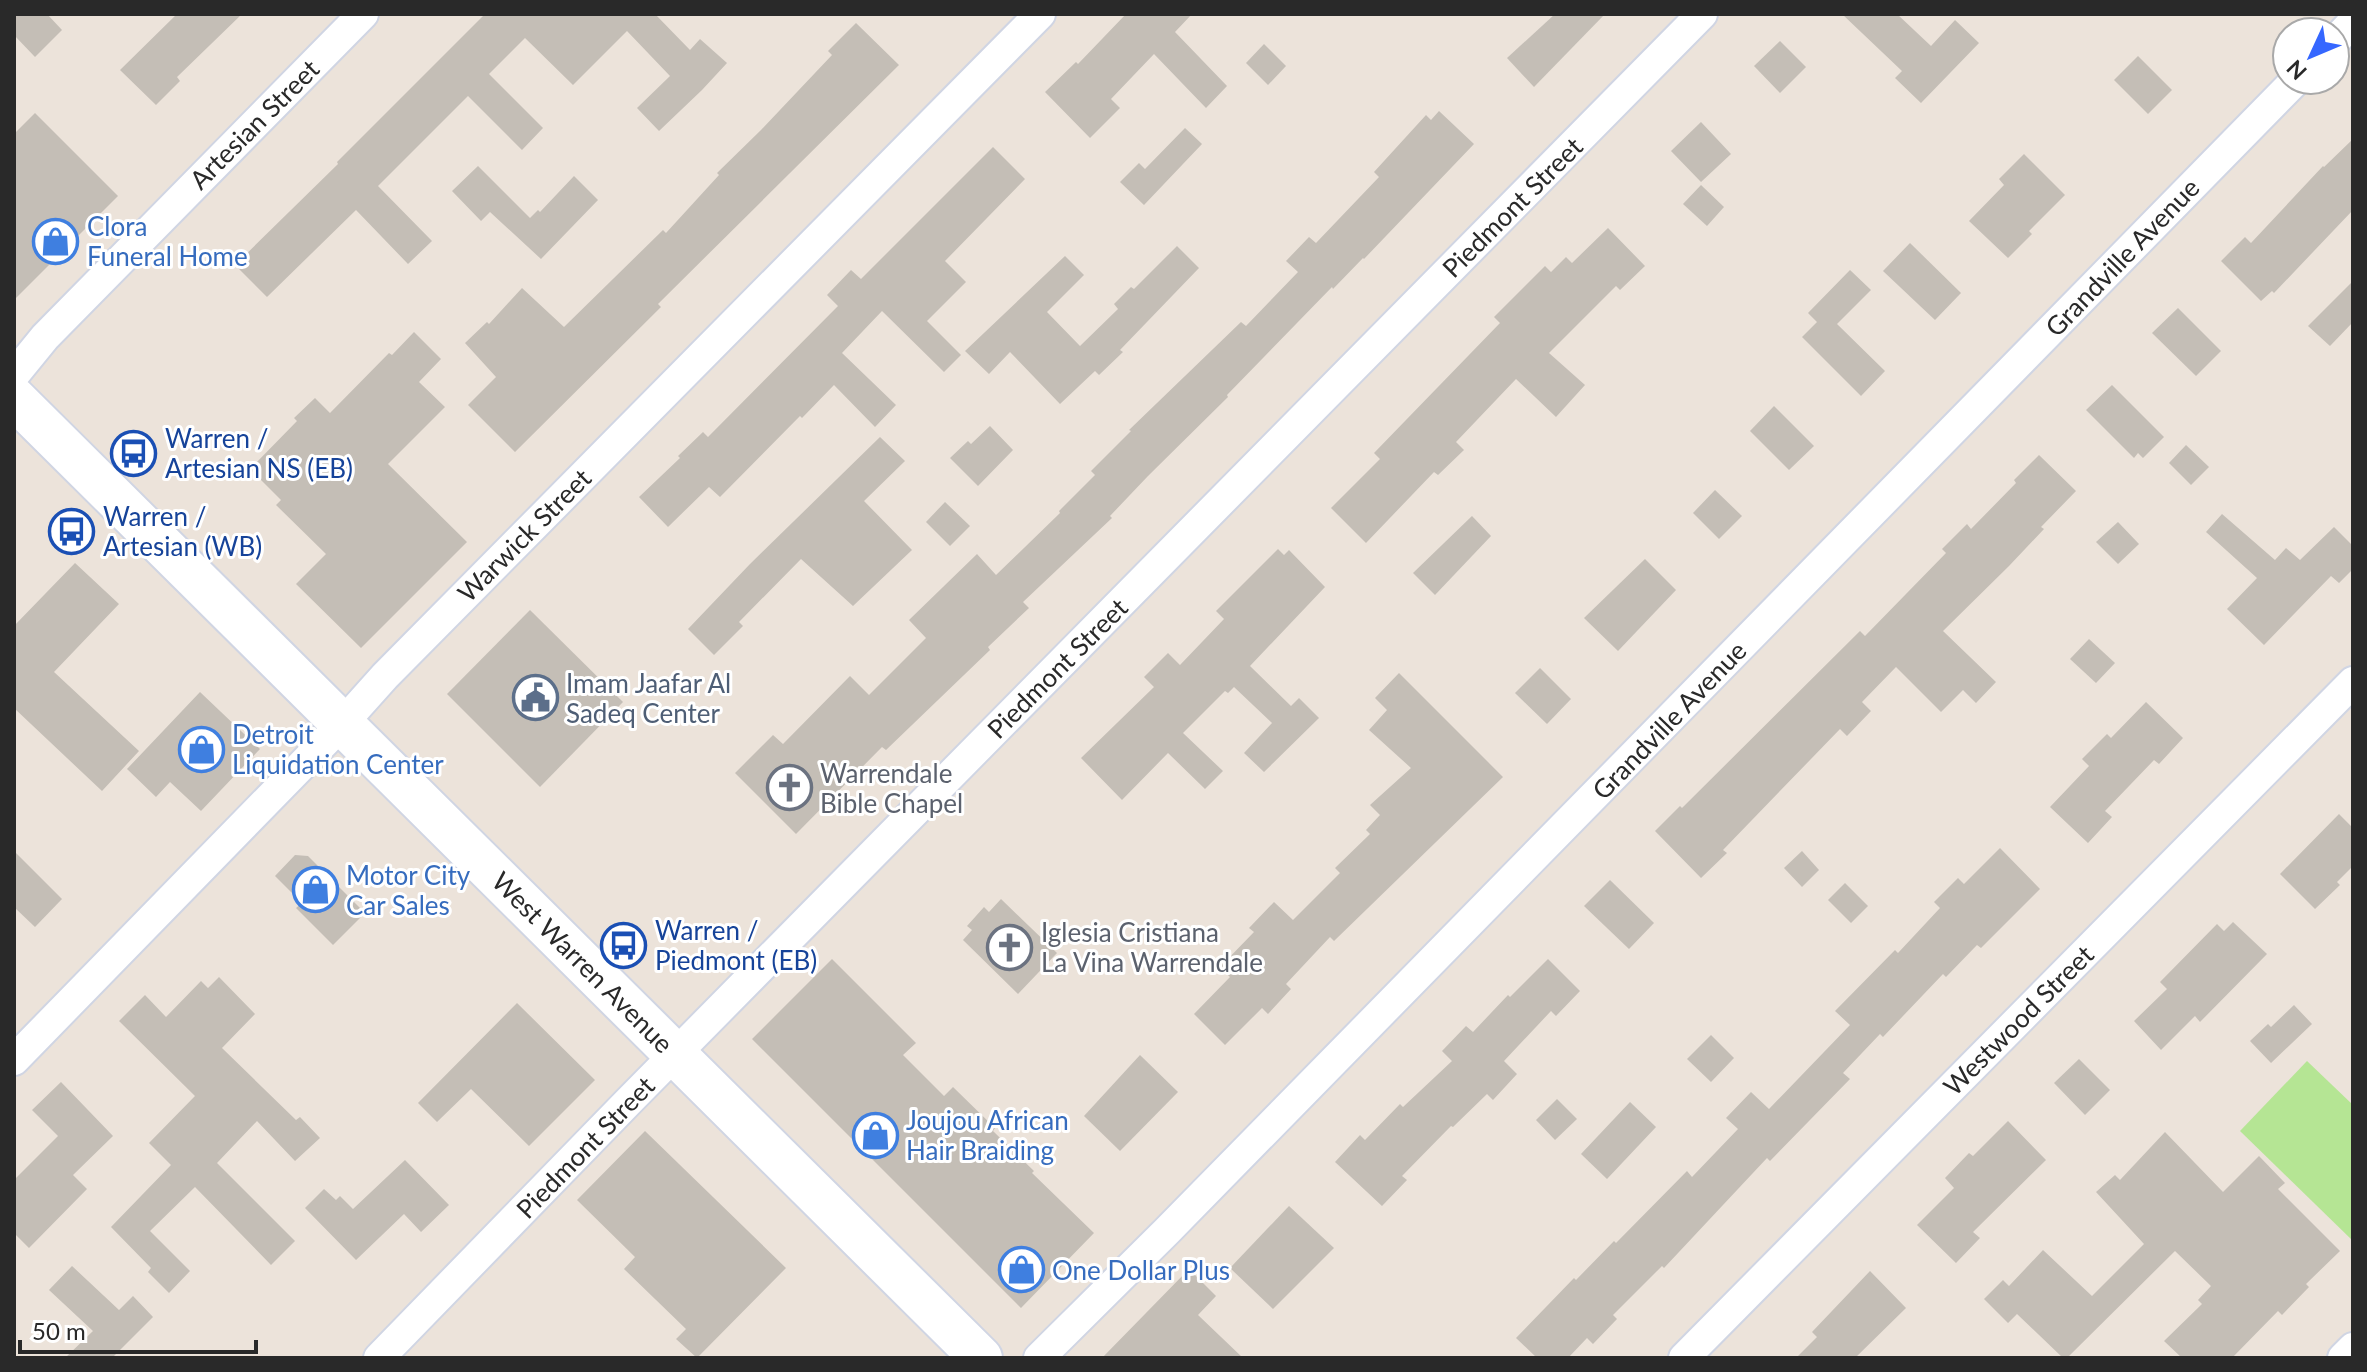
<svg xmlns="http://www.w3.org/2000/svg" width="2367" height="1372" font-family="Lato,sans-serif">
<style>
.green{fill:#b5e594}
.building{fill:#c4beb6}
.lines{fill:none;stroke-linecap:round;stroke-linejoin:round}
.street-casing{stroke:#d0d5e3;stroke-width:34}
.secondary-casing{stroke:#d0d5e3;stroke-width:46}
.street{stroke:#fff;stroke-width:30}
.secondary{stroke:#fff;stroke-width:42}
.labels{text-anchor:middle;dominant-baseline:central;stroke-width:6;stroke-linejoin:round;paint-order:stroke}
.street-label{font-size:26px;fill:#292929;stroke:#fff}
.shop-label{font-size:26px;fill:#366cbe;stroke:#fff;text-anchor:start}
.transit-label{font-size:26px;fill:#164399;stroke:#fff;text-anchor:start}
.service-label{font-size:26px;fill:#4e5e75;stroke:#fff;text-anchor:start}
.worship-label{font-size:26px;fill:#5b616d;stroke:#fff;text-anchor:start}
</style>
<rect width="100%" height="100%" fill="#ece3da"/>
<!-- green -->
<polygon class="green" points="2307,1061 2353,1105 2353,1241 2240,1131"/>
<!-- building -->
<g class="building">
<polygon points="14,14 47,14 62,30 35,57 14,35"/>
<polygon points="177,14 242,14 177,77 180,81 156,105 120,70"/>
<polygon points="485,14 655,14 690,50 700,39 727,63 702,90 659,131 637,108 670,76 627,31 573,85 525,38 489,74 543,128 522,150 468,96 378,186 432,241 408,264 356,210 267,297 235,265 338,164 337,162"/>
<polygon points="1126,14 1192,14 1175,32 1227,86 1206,108 1154,54 1111,99 1120,108 1090,138 1045,92 1076,62 1078,64"/>
<polygon points="1555,14 1605,14 1534,87 1507,58"/>
<polygon points="1842,14 1897,14 1931,46 1955,20 1979,43 1921,103 1895,78 1902,71"/>
<polygon points="856,23 899,65 658,304 661,307 515,452 468,405 496,377 465,343 487,322 489,324 522,288 564,327 663,230 666,233 719,175 717,173 761,130 832,55 828,51"/>
<polygon points="1780,41 1806,67 1780,93 1754,66"/>
<polygon points="1264,44 1286,66 1268,85 1246,63"/>
<polygon points="2138,56 2172,90 2148,114 2114,80"/>
<polygon points="1439,111 1474,144 1364,259 1363,258 1333,289 1332,287 1227,395 1228,397 1148,476 1110,516 1112,518 1023,602 1029,608 988,647 990,650 886,750 882,747 796,834 735,773 773,735 783,744 850,676 869,695 926,638 909,620 977,554 996,575 1060,513 1059,511 1095,475 1091,471 1131,431 1129,430 1241,322 1246,326 1298,272 1286,261 1309,237 1316,243 1379,177 1374,172 1426,115 1431,120"/>
<polygon points="35,113 118,196 14,300 14,134"/>
<polygon points="1701,122 1731,154 1701,182 1671,151"/>
<polygon points="1185,128 1202,144 1144,205 1120,182 1139,163 1145,169"/>
<polygon points="2353,139 2353,210 2274,293 2272,291 2261,301 2221,261 2245,237 2251,243 2323,166 2324,167"/>
<polygon points="993,147 1025,179 945,261 966,282 927,321 961,355 944,372 882,311 842,353 896,405 875,427 834,385 802,418 800,416 720,497 709,487 668,527 639,497 680,458 678,456 703,432 708,437 838,306 827,295 851,270 861,279"/>
<polygon points="2024,154 2065,195 2029,231 2032,234 2008,258 1969,221 2004,185 1999,179"/>
<polygon points="478,166 530,218 538,210 540,212 574,176 598,200 541,259 490,212 481,221 452,191"/>
<polygon points="1701,185 1724,207 1707,226 1683,204"/>
<polygon points="1608,228 1645,266 1620,290 1616,286 1549,353 1585,385 1556,417 1516,379 1456,442 1464,450 1438,475 1434,472 1366,543 1331,508 1380,459 1374,453 1500,323 1494,317 1545,266 1551,272 1566,257 1572,263"/>
<polygon points="1910,243 1961,293 1935,320 1883,271"/>
<polygon points="1177,246 1199,268 1120,350 1123,352 1099,375 1095,371 1060,404 1010,352 989,374 965,351 1065,256 1084,275 1047,312 1080,346 1118,309 1114,304 1131,287 1134,289"/>
<polygon points="1850,270 1871,290 1837,324 1885,371 1861,396 1802,337 1817,322 1808,313"/>
<polygon points="2353,281 2353,322 2330,346 2308,326"/>
<polygon points="2178,308 2221,351 2196,376 2152,333"/>
<polygon points="414,332 441,359 419,382 445,407 388,464 467,542 361,648 296,584 326,554 276,505 281,500 250,469 297,421 294,418 315,398 330,413 389,353 392,355"/>
<polygon points="2112,385 2164,437 2143,458 2138,453 2134,458 2086,410"/>
<polygon points="1774,406 1814,446 1789,470 1750,431"/>
<polygon points="990,426 1013,450 978,486 950,458 968,441 971,444"/>
<polygon points="880,437 905,461 864,501 912,550 853,606 801,559 739,622 743,626 714,655 688,629 750,564"/>
<polygon points="2186,445 2209,467 2191,485 2169,463"/>
<polygon points="2039,455 2076,491 2041,527 2044,529 2009,566 1943,631 1996,682 1976,703 1963,690 1941,712 1896,667 1862,702 1871,711 1847,736 1840,729 1723,850 1727,853 1701,878 1655,831 1680,806 1682,808 1860,631 1865,636 1946,553 1942,549 1967,524 1971,529 2016,483 2014,480"/>
<polygon points="1715,490 1742,516 1719,539 1693,513"/>
<polygon points="945,502 970,526 950,546 926,522"/>
<polygon points="2222,514 2275,560 2286,548 2300,560 2334,527 2353,546 2353,569 2339,583 2331,576 2264,645 2227,609 2257,578 2206,532"/>
<polygon points="1472,516 1491,536 1435,595 1413,573"/>
<polygon points="2118,522 2139,544 2118,564 2096,542"/>
<polygon points="1278,549 1284,555 1289,550 1325,587 1250,666 1291,706 1299,698 1319,718 1264,772 1244,753 1272,723 1234,687 1228,693 1225,691 1183,733 1223,771 1205,789 1168,753 1122,800 1081,758 1154,687 1144,677 1168,653 1180,665 1224,619 1216,611"/>
<polygon points="1645,559 1676,590 1618,651 1584,618"/>
<polygon points="75,563 119,604 54,672 139,751 102,791 14,708 14,626"/>
<polygon points="530,610 623,702 540,787 447,694"/>
<polygon points="2089,639 2115,663 2096,683 2070,659"/>
<polygon points="1540,668 1571,699 1547,724 1515,693"/>
<polygon points="1399,673 1503,777 1334,941 1330,937 1286,984 1291,989 1268,1014 1262,1008 1225,1045 1194,1014 1230,977 1220,967 1254,932 1249,928 1274,902 1293,920 1340,873 1335,868 1370,834 1366,830 1380,815 1370,805 1411,768 1369,730 1387,710 1375,698"/>
<polygon points="200,692 260,749 201,811 170,782 156,797 127,769"/>
<polygon points="2146,702 2183,738 2159,764 2154,760 2105,811 2112,817 2088,843 2050,807 2089,766 2082,759 2107,734 2111,738"/>
<polygon points="2339,814 2353,828 2353,866 2337,882 2340,885 2315,909 2280,874"/>
<polygon points="2000,848 2040,889 1981,948 1977,945 1946,977 1943,974 1883,1037 1880,1034 1843,1073 1850,1079 1770,1161 1767,1158 1664,1268 1662,1266 1613,1315 1617,1319 1593,1344 1587,1338 1568,1358 1537,1358 1516,1338 1574,1278 1576,1280 1614,1241 1616,1243 1687,1171 1692,1177 1738,1129 1726,1118 1751,1092 1769,1109 1850,1025 1835,1011 1895,950 1898,953 1940,908 1934,902 1958,878 1964,884"/>
<polygon points="14,851 62,899 35,927 14,907"/>
<polygon points="1802,851 1819,870 1802,887 1784,868"/>
<polygon points="295,855 308,856 365,913 333,945 296,908 302,903 275,876"/>
<polygon points="1610,880 1654,923 1629,949 1584,906"/>
<polygon points="1845,883 1868,906 1851,923 1828,900"/>
<polygon points="1001,899 1057,953 1018,994 963,940 972,930 967,926 984,907 989,912"/>
<polygon points="2233,922 2267,954 2200,1022 2195,1016 2161,1050 2134,1021 2167,989 2160,982 2217,924 2224,931"/>
<polygon points="832,959 916,1043 903,1055 944,1096 953,1087 995,1128 993,1131 1034,1171 1032,1173 1094,1233 1021,1308 752,1039"/>
<polygon points="1548,959 1580,991 1556,1016 1551,1011 1504,1061 1517,1074 1493,1100 1487,1094 1453,1127 1451,1126 1402,1176 1407,1180 1382,1206 1335,1162 1360,1135 1365,1140 1400,1104 1403,1107 1452,1061 1442,1051 1466,1026 1473,1032 1508,995 1510,997"/>
<polygon points="219,977 255,1014 222,1048 296,1120 300,1117 320,1138 295,1161 257,1121 217,1163 295,1241 271,1265 195,1187 150,1231 190,1271 169,1293 148,1272 151,1268 111,1227 171,1165 149,1143 195,1096 119,1021 145,995 166,1017 201,981 208,988"/>
<polygon points="517,1003 595,1080 529,1146 471,1089 437,1122 418,1103"/>
<polygon points="2294,1005 2312,1024 2271,1063 2250,1041 2268,1024 2271,1027"/>
<polygon points="1711,1035 1734,1058 1711,1082 1687,1059"/>
<polygon points="1140,1055 1178,1092 1120,1151 1084,1116"/>
<polygon points="2079,1059 2110,1090 2085,1115 2054,1083"/>
<polygon points="61,1082 113,1136 73,1175 87,1189 29,1248 14,1233 14,1180 58,1136 32,1110"/>
<polygon points="1557,1099 1577,1119 1555,1140 1536,1120"/>
<polygon points="1630,1102 1656,1127 1607,1179 1581,1154"/>
<polygon points="2008,1121 2046,1160 1973,1232 1980,1238 1956,1263 1917,1225 1954,1188 1945,1178 1969,1153 1973,1156"/>
<polygon points="645,1131 786,1268 697,1358 676,1339 686,1329 624,1269 635,1257 577,1200"/>
<polygon points="2165,1132 2223,1192 2259,1156 2285,1183 2278,1189 2340,1251 2306,1284 2309,1287 2282,1315 2278,1311 2232,1358 2182,1358 2164,1341 2202,1304 2198,1300 2211,1286 2175,1251 2067,1358 2063,1358 2017,1314 2008,1323 1984,1299 2003,1280 2009,1286 2043,1250 2092,1296 2144,1244 2096,1192 2115,1175 2120,1180"/>
<polygon points="405,1160 449,1205 421,1232 404,1214 356,1260 305,1208 324,1189 336,1200 340,1196 353,1209"/>
<polygon points="1289,1206 1334,1248 1273,1309 1230,1268"/>
<polygon points="72,1266 119,1310 133,1296 153,1317 112,1358 65,1358 93,1331 49,1290"/>
<polygon points="1189,1269 1216,1296 1198,1315 1243,1358 1102,1358"/>
<polygon points="1870,1271 1906,1308 1855,1358 1796,1358 1817,1337 1812,1332"/>
</g>
<g class="lines">
<defs>
<g id="street">
<polyline points="2335,41 2353,22"/>
<polyline points="14,375 45,337 363,14"/>
<polyline points="14,1060 342,724 385,676 1040,14"/>
<polyline points="379,1358 627,1103 1702,14"/>
<polyline points="1039,1358 1167,1231 2296,80"/>
<polyline points="1684,1358 2353,682"/>
<polyline points="2343,1358 2353,1348"/>
</g>
<polyline id="secondary" points="14,398 981,1358"/>
</defs>
<!-- street casing -->
<use href="#street" class="street-casing"/>
<!-- secondary casing -->
<use href="#secondary" class="secondary-casing"/>
<!-- street -->
<use href="#street" class="street"/>
<!-- secondary -->
<use href="#secondary" class="secondary"/>
</g>
<!-- icons -->
<defs>
<symbol id="shop-ring" viewBox="-11 -11 22 22"><circle r="9.5" fill="#fff" stroke="#3f7fe0" stroke-width="1.5"/><path d="M-5-2.5h2.3a2.7 3.5 0 0 1 5.4 0H5L5.5 6h-11ZM-1.5-2.5h3a1.5 2.3 0 0 0-3 0Z" fill="#3f7fe0"/></symbol>
<symbol id="bus-ring" viewBox="-11 -11 22 22"><circle r="9.5" fill="#fff" stroke="#1a4fb4" stroke-width="1.5"/><path d="M-5-6H5V4H4V6H2V4H-2V6H-4V4H-5ZM-3.5-4V0h7V-4ZM-3.5 1.2v1.5H-2V1.2ZM2 1.2v1.5H3.5V1.2Z" fill="#1a4fb4"/></symbol>
<symbol id="civic-ring" viewBox="-11 -11 22 22"><circle r="9.5" fill="#fff" stroke="#5c6f8a" stroke-width="1.5"/><path d="M-.6-6.5H3V-4.5H.6V-3L4-1V1h2V6H-6V1h2V-1L-.6-3ZM-1.2 2.5V6h2.4V2.5Z" fill="#5c6f8a"/></symbol>
<symbol id="church-ring" viewBox="-11 -11 22 22"><circle r="9.5" fill="#fff" stroke="#6b7280" stroke-width="1.5"/><path d="M-1.2-6h2.4v3.5h3.3v2.4h-3.3V6h-2.4V-.1h-3.3v-2.4h3.3Z" fill="#6b7280"/></symbol>
</defs>
<g fill-rule="evenodd">
<use href="#shop-ring" x="30" y="216" width="51" height="51"/>
<use href="#bus-ring" x="108" y="428" width="51" height="51"/>
<use href="#bus-ring" x="46" y="506" width="51" height="51"/>
<use href="#civic-ring" x="510" y="672" width="51" height="51"/>
<use href="#shop-ring" x="176" y="724" width="51" height="51"/>
<use href="#church-ring" x="764" y="762" width="51" height="51"/>
<use href="#shop-ring" x="290" y="864" width="51" height="51"/>
<use href="#bus-ring" x="598" y="920" width="51" height="51"/>
<use href="#church-ring" x="984" y="922" width="51" height="51"/>
<use href="#shop-ring" x="850" y="1110" width="51" height="51"/>
<use href="#shop-ring" x="996" y="1244" width="51" height="51"/>
</g>
<g class="labels">
<!-- street labels -->
<g class="street-label">
<text transform="translate(254 124) rotate(-45)">Artesian Street</text>
<text transform="translate(1512 207) rotate(-45)">Piedmont Street</text>
<text transform="translate(2122 257) rotate(-46)">Grandville Avenue</text>
<text transform="translate(524 535) rotate(-45)">Warwick Street</text>
<text transform="translate(1057 668) rotate(-45)">Piedmont Street</text>
<text transform="translate(1669 720) rotate(-46)">Grandville Avenue</text>
<text transform="translate(583 962) rotate(45)">West Warren Avenue</text>
<text transform="translate(2018 1020) rotate(-45)">Westwood Street</text>
<text transform="translate(585 1147) rotate(-46)">Piedmont Street</text>
</g>
<!-- shop labels -->
<g class="shop-label">
<text x="87" y="226">Clora<tspan x="87" dy="30">Funeral Home</tspan></text>
<text x="232" y="734">Detroit<tspan x="232" dy="30">Liquidation Center</tspan></text>
<text x="346" y="875">Motor City<tspan x="346" dy="30">Car Sales</tspan></text>
<text x="906" y="1120">Joujou African<tspan x="906" dy="30">Hair Braiding</tspan></text>
<text x="1052" y="1270">One Dollar Plus</text>
</g>
<!-- transit labels -->
<g class="transit-label">
<text x="165" y="438">Warren /<tspan x="165" dy="30">Artesian NS (EB)</tspan></text>
<text x="103" y="516">Warren /<tspan x="103" dy="30">Artesian (WB)</tspan></text>
<text x="655" y="930">Warren /<tspan x="655" dy="30">Piedmont (EB)</tspan></text>
</g>
<!-- service labels -->
<g class="service-label">
<text x="566" y="683">Imam Jaafar Al<tspan x="566" dy="30">Sadeq Center</tspan></text>
</g>
<!-- worship labels -->
<g class="worship-label">
<text x="820" y="773">Warrendale<tspan x="820" dy="30">Bible Chapel</tspan></text>
<text x="1041" y="932">Iglesia Cristiana<tspan x="1041" dy="30">La Vina Warrendale</tspan></text>
</g>
</g>
<!-- border -->
<rect width="2367" height="1372" fill="none" stroke="#292929" stroke-width="32"/>
<!-- north arrow -->
<g transform="translate(2311 56) rotate(226)"><circle r="38" fill="#ffffff" stroke="#a9a9a9" stroke-width="2"/>
<path d="M0-6L14 30L0 20L-14 30Z" fill="#3567ff"/>
<text y="-12" font-size="22" font-weight="bold" text-anchor="middle" fill="#292929">N</text>
</g>
<!-- scale -->
<path d="M20 1340v12h236v-12" fill="none" stroke="#292929" stroke-width="4"/>
<text x="32" y="1340" font-size="24" fill="#292929" stroke="#ffffff" stroke-width="6" paint-order="stroke">50 m</text>
</svg>
